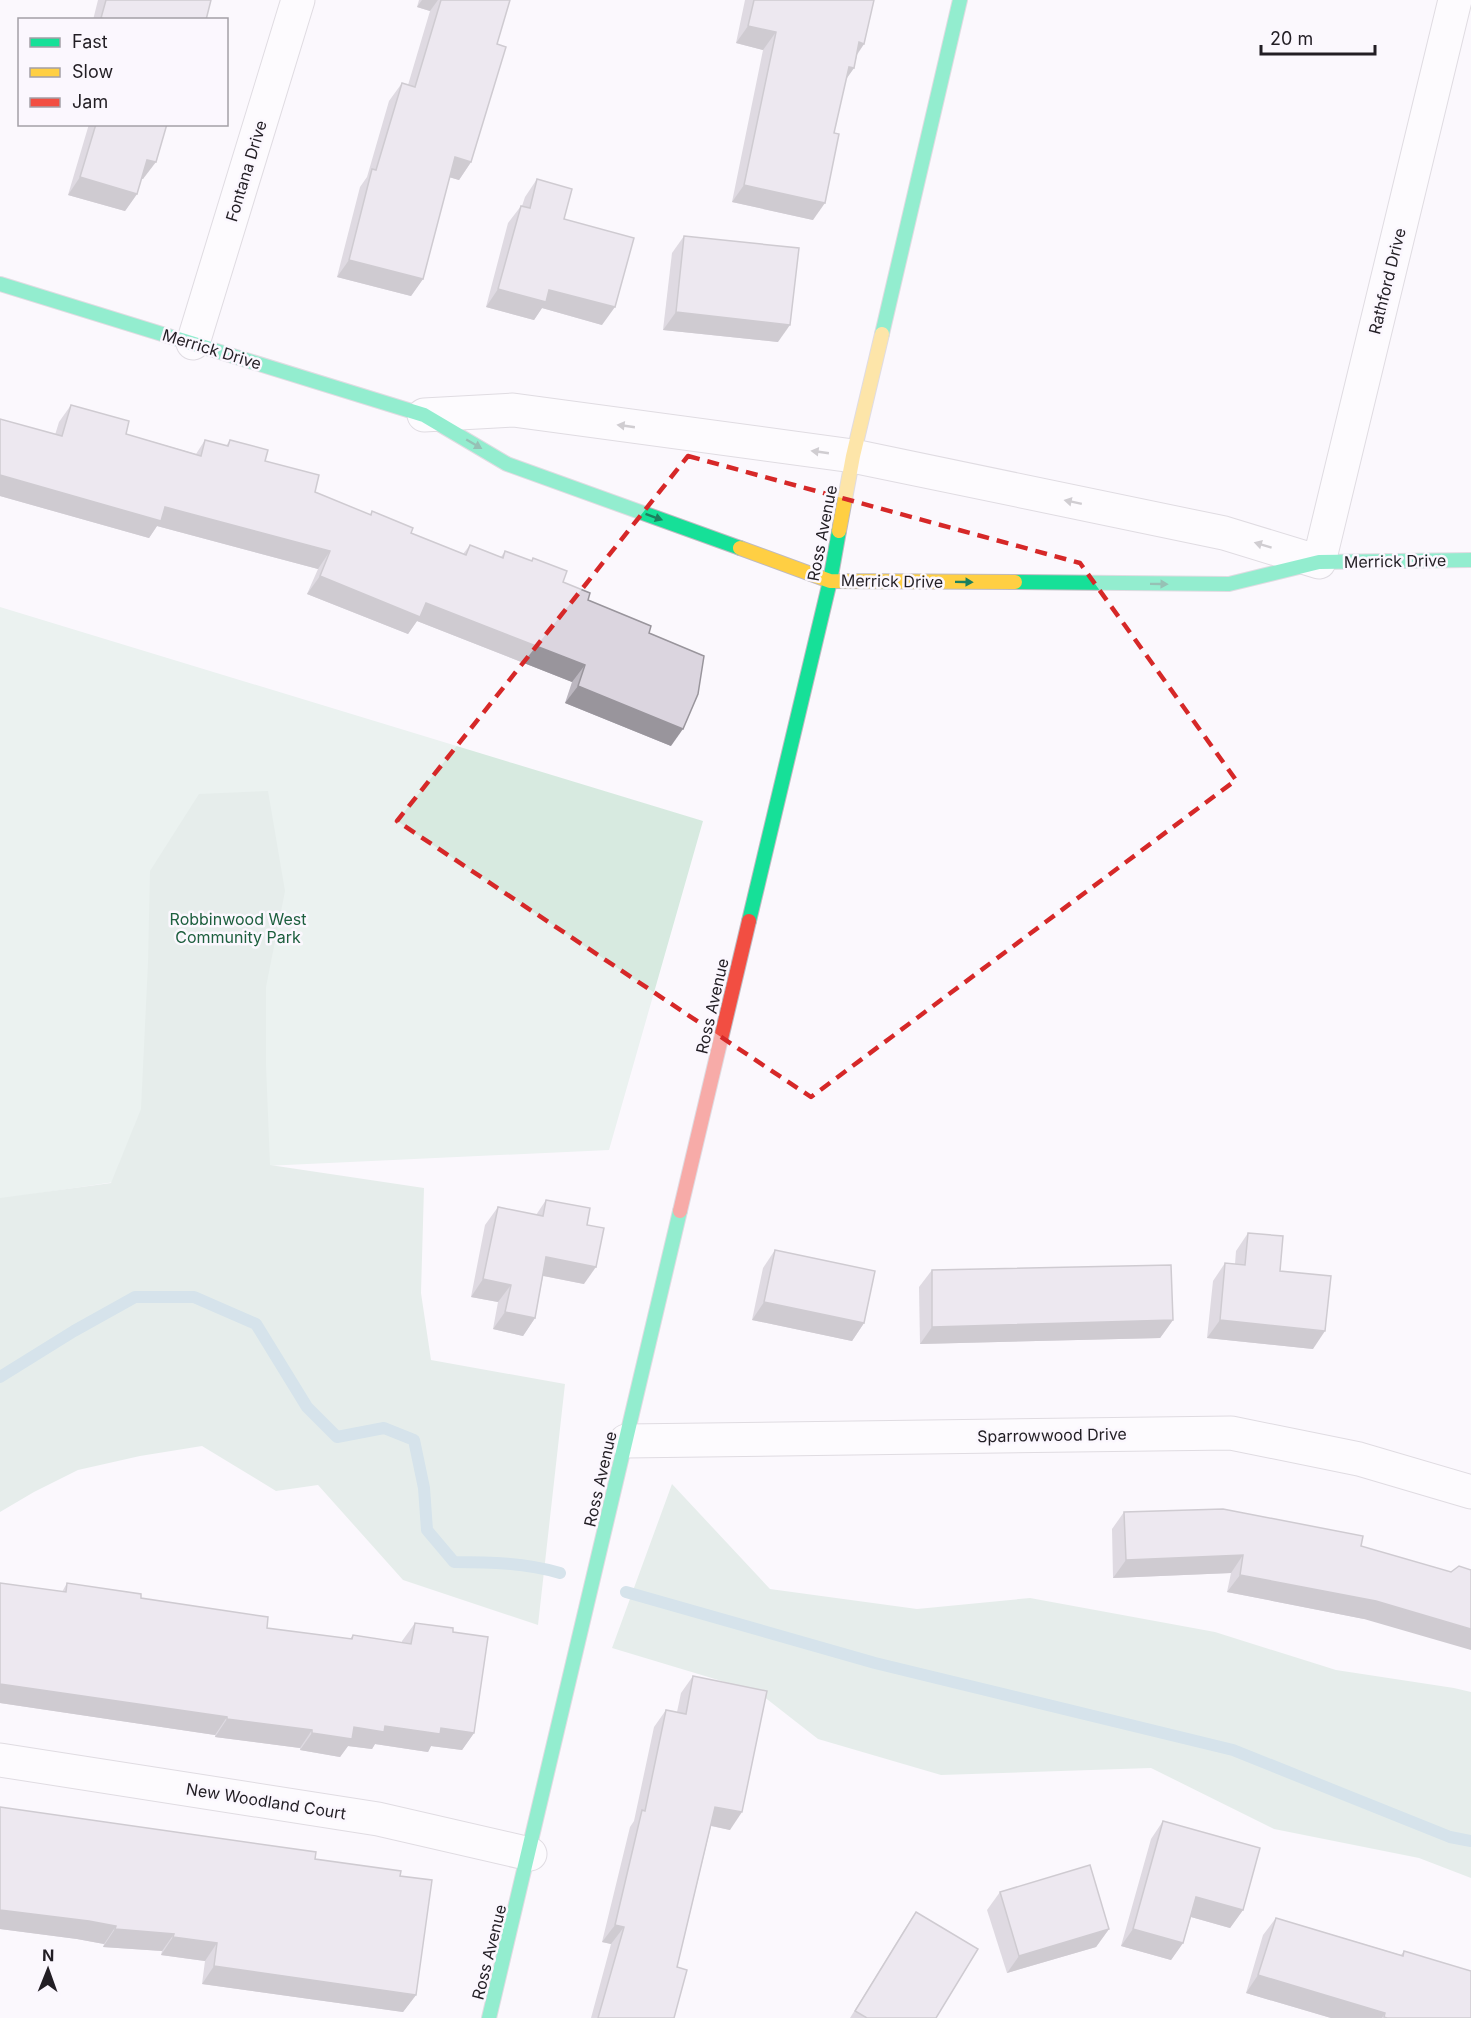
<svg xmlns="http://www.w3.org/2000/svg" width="1471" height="2018" font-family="Inter,sans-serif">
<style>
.green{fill:#d7eae0}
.forest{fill:#cce1d5}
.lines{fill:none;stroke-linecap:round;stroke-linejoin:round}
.stream{stroke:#a8cad4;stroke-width:12}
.street-casing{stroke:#bebac0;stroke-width:35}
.fast-casing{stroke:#bebac0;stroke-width:16}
.slow-casing{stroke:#bebac0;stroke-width:16}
.jam-casing{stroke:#bebac0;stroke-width:16}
.street{stroke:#fefeff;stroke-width:33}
.fast{stroke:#16e098;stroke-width:14}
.slow{stroke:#ffcf43;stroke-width:14}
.jam{stroke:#f24e42;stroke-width:14}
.wall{fill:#bcb7c0}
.shaded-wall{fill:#99959c}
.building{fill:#dbd5df;stroke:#99959c;stroke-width:1.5}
.oneway{fill:#9b999c}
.oneway2{fill:#1c7f5e}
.marked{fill:none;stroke:#d62828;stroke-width:4.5;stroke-dasharray:12 8;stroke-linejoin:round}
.labels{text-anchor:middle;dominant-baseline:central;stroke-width:5;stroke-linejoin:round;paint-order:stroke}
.street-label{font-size:16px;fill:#221e24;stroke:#fbf7fe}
.park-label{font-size:16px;fill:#1d5f3e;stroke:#fbf7fe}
</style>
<rect width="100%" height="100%" fill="#fbf8fd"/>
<!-- green -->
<polygon class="green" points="0,607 703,821 609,1150 202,1169 0,1199"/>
<!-- forest -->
<g class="forest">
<polygon points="268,791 285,891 266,987 266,1065 270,1165 424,1188 421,1293 431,1360 565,1384 538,1625 403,1580 318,1485 276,1491 202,1446 140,1456 78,1470 34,1492 0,1512 0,1198 111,1183 141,1109 148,963 150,871 199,794"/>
<polygon points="672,1484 770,1589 917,1609 1030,1598 1215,1632 1336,1670 1454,1688 1471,1692 1471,1878 1419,1858 1274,1829 1151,1768 941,1775 818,1739 758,1692 612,1648"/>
</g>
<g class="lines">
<!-- stream -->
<g class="stream">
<path d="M0 1377 74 1331 135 1297H194L256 1324 307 1407 337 1437 384 1428 414 1440 424 1488 427 1530 454 1562C490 1562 526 1563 560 1573"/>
<polyline points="626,1592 875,1663 1233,1750 1450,1837 1471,1841"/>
</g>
<defs>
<g id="street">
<polyline points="193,343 298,0"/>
<polyline points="424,415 513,410 853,456 1224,533 1319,562 1455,0"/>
<polyline points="626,1441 1231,1433 1359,1459 1471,1492"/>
<polyline points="0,1760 378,1819 530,1854"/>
</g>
<g id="fast">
<polyline points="0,284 424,415 507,464 740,548"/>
<polyline points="882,334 960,0"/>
<polyline points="1015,582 1229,584 1319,562 1471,560"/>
<polyline points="749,921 830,581 839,531"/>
<polyline points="489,2018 680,1211"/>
</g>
<g id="slow">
<polyline points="839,531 853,456 882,334"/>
<polyline points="740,548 830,581 1015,582"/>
</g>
<polyline id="jam" points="680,1211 749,921"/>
</defs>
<!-- street casing -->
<use href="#street" class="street-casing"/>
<!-- fast casing -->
<use href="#fast" class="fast-casing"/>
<!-- slow casing -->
<use href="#slow" class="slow-casing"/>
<!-- jam casing -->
<use href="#jam" class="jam-casing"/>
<!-- street -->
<use href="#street" class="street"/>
<!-- fast -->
<use href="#fast" class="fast"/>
<!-- slow -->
<use href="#slow" class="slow"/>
<!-- jam -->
<use href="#jam" class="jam"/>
</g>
<!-- wall -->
<g class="wall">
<polygon points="98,0 211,0 206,20 93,20"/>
<polygon points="419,0 510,0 497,44 471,162 459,180 449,177 423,279 411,296 337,277 360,187 367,177 389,101 402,83 408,85 430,11 417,7"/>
<polygon points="745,0 874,0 864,44 857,55 854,68 846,79 813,220 732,202 763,50 736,43"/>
<polygon points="89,124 167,124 143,179 141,179 137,194 125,211 68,195"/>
<polygon points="537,179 564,219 602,325 542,308 534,320 486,307 508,223 521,206 522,206 525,197"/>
<polygon points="684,236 778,342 663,330 672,253"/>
<polygon points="71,405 126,434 196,454 205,440 226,446 230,440 315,492 370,515 372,511 411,533 463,554 470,545 501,557 505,551 563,582 588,600 649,633 671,746 565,703 572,682 417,621 408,634 307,594 318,569 157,526 149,538 0,496 0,419 55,435 59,422"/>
<polygon points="546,1200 587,1225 584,1284 543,1276 535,1318 523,1336 493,1329 498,1302 471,1297 485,1225 498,1207 536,1215"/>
<polygon points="1248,1233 1280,1271 1313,1349 1207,1338 1213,1281 1225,1263 1235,1264 1236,1251"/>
<polygon points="775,1250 864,1323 852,1341 752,1320 763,1268"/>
<polygon points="932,1270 1173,1320 1160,1338 920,1344 919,1287"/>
<polygon points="1124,1512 1361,1546 1451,1572 1364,1619 1227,1592 1231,1573 1113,1578 1112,1529"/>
<polygon points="0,1583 62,1592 67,1583 141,1598 267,1628 350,1639 353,1635 402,1643 402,1641 415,1623 453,1632 474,1733 462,1750 431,1746 428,1752 375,1744 372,1749 348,1746 340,1757 300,1750 300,1748 215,1737 215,1735 0,1703"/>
<polygon points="693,1676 730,1830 711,1826 677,1967 674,2018 591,2018 611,1944 602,1942 630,1827 634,1821 654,1727 666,1710 677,1712 681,1693"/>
<polygon points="0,1807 315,1859 400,1876 416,1995 403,2012 202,1984 205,1961 161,1955 162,1951 103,1947 104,1944 77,1939 0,1929"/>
<polygon points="1163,1821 1243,1910 1230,1928 1191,1917 1183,1943 1171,1960 1121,1946 1151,1839"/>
<polygon points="1000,1892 1109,1929 1096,1947 1007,1973 987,1910"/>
<polygon points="916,1912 936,2018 850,2018 904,1930"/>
<polygon points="1276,1918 1401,1955 1404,1951 1471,2018 1331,2018 1246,1993 1263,1935"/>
</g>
<!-- shaded-wall -->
<g class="shaded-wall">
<polygon points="422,0 438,0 430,11 417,7"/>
<polygon points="748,26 776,32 763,50 736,43"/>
<polygon points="859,42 864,44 852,61"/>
<polygon points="849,67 854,68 842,85"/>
<polygon points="455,157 471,162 459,180 442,175"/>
<polygon points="147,160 156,162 143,179 135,177"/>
<polygon points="80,177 137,194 125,211 68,195"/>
<polygon points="744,185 825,203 813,220 732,202"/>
<polygon points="349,260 423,279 411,296 337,277"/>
<polygon points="498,289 549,290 615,307 602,325 542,308 534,320 486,307"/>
<polygon points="676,312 790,325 778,342 663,330"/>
<polygon points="0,475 165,507 330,551 318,569 157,526 149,538 0,496"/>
<polygon points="320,576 426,603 585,665 572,682 417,621 408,634 307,594"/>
<polygon points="578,686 683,729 671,746 565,703"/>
<polygon points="546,1257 596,1267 584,1284 534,1274"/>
<polygon points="483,1279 511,1285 498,1302 471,1297"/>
<polygon points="764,1302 864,1323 852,1341 752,1320"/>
<polygon points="505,1312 535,1318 523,1336 493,1329"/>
<polygon points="1173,1320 1160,1338 920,1344 932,1327"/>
<polygon points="1220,1320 1325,1331 1313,1349 1207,1338"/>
<polygon points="1243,1555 1231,1573 1113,1578 1126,1560"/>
<polygon points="1240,1575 1376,1601 1471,1629 1471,1650 1364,1619 1227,1592"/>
<polygon points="0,1684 227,1717 215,1735 0,1703"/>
<polygon points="227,1719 312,1730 300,1748 215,1737"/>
<polygon points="385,1726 441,1728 474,1733 462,1750 431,1746 428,1752 375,1744 372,1749 348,1746 340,1757 300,1750 312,1733 354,1727"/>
<polygon points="715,1807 742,1812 730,1830 703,1824"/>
<polygon points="1196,1897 1243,1910 1230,1928 1184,1915"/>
<polygon points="0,1910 89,1921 116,1926 104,1944 77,1939 0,1929"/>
<polygon points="615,1925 624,1927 611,1944 602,1942"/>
<polygon points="115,1929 174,1934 162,1951 103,1947"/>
<polygon points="1109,1929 1096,1947 1007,1973 1019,1956"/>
<polygon points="1133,1929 1183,1943 1171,1960 1121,1946"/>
<polygon points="173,1937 217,1943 205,1961 161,1955"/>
<polygon points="214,1966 416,1995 403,2012 202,1984"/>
<polygon points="1258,1975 1385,2013 1382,2018 1331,2018 1246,1993"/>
</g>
<!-- building -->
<g class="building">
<polygon points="106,0 211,0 206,20 108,20 101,18"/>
<polygon points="441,0 510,0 497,44 506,47 471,162 455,157 423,279 349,260 372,169 376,170 402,83 415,87"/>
<polygon points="754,0 874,0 864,44 859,42 854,68 849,67 834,133 839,134 825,203 744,185 776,32 748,26"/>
<polygon points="96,124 167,124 156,162 147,160 137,194 80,177"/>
<polygon points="537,179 572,189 564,219 634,238 615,307 549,290 546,302 498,289 521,206 530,208"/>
<polygon points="684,236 799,248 790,325 676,312"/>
<polygon points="71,405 129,421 126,434 201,456 205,440 228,446 230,440 268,450 265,461 319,475 315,492 371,515 372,511 413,528 411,533 466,555 470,545 503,558 505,551 532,561 533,558 567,571 563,582 590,593 588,600 651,626 649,633 704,656 698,694 683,729 578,686 585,665 426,603 420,617 320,576 330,551 165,507 161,521 0,475 0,419 62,436"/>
<polygon points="546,1200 590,1208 587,1225 604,1228 596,1267 546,1257 535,1318 505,1312 511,1285 483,1279 498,1207 543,1216"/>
<polygon points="1248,1233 1283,1236 1280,1271 1331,1276 1325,1331 1220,1320 1225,1263 1245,1265"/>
<polygon points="775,1250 875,1271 864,1323 764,1302"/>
<polygon points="1171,1265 1173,1320 932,1327 932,1270"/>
<polygon points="1223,1509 1363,1536 1361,1546 1451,1572 1459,1566 1471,1570 1471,1629 1376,1601 1240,1575 1243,1555 1126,1560 1124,1512"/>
<polygon points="0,1583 66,1592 67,1583 141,1594 141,1598 268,1617 267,1628 352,1639 353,1635 411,1644 415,1623 453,1628 453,1632 488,1637 474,1733 441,1728 440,1734 385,1726 384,1732 354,1727 352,1739 312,1733 312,1730 227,1719 227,1717 0,1684"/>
<polygon points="693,1676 767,1691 742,1812 715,1807 677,1967 687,1970 674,2018 598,2018 624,1927 615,1925 642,1810 645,1811 666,1710 686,1714"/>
<polygon points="0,1807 316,1852 315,1859 401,1871 400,1876 432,1880 416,1995 214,1966 217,1943 173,1937 174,1934 115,1929 116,1926 89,1921 0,1910"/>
<polygon points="1163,1821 1260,1848 1243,1910 1196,1897 1183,1943 1133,1929"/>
<polygon points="1090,1865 1109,1929 1019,1956 1000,1892"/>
<polygon points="916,1912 978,1949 936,2018 867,2018 855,2011"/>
<polygon points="1276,1918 1403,1956 1404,1951 1471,1971 1471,2018 1387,2018 1384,2017 1385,2013 1258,1975"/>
</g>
<!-- one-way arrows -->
<defs><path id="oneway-solid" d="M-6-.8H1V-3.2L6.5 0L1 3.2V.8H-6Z" transform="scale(1.5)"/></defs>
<g class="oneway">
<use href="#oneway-solid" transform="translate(626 426) rotate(-172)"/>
<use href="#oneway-solid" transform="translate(820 452) rotate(-172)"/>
<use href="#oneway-solid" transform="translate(1073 502) rotate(-168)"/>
<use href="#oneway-solid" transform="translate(1263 545) rotate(-163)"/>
</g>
<g class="oneway2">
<use href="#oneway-solid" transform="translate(474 444) rotate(30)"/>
<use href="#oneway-solid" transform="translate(654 517) rotate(20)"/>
<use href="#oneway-solid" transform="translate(964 582) rotate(1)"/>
<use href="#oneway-solid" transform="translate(1159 584) rotate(1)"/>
</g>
<!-- marked area -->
<path d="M0 0H1471V2018H0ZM688 456 1080 563 1236 780 811 1097 397 821Z" fill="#fbf8fd" fill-opacity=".55" fill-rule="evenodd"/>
<path class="marked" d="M688 456 1080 563 1236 780 811 1097 397 821Z"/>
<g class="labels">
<!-- street labels -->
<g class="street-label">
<text transform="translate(246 171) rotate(-73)">Fontana Drive</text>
<text transform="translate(1387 281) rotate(-76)">Rathford Drive</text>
<text transform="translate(212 349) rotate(17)">Merrick Drive</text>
<text transform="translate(822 533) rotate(-79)">Ross Avenue</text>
<text transform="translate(1395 561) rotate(-1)">Merrick Drive</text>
<text transform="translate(892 581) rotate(1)">Merrick Drive</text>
<text transform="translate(712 1006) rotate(-77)">Ross Avenue</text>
<text transform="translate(1052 1435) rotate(-1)">Sparrowwood Drive</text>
<text transform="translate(600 1479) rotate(-77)">Ross Avenue</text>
<text transform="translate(266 1801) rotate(9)">New Woodland Court</text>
<text transform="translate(489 1952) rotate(-76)">Ross Avenue</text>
</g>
<!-- park labels -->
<g class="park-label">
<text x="238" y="919">Robbinwood West<tspan x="238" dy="18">Community Park</tspan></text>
</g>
</g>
<!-- legend -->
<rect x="18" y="18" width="210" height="108" fill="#fbf7fe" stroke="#a4a0a7" stroke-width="1.5"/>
<rect x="30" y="38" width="30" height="9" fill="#16e098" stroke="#a4a0a7" stroke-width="1.5"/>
<text x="72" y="48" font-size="18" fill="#221e24">Fast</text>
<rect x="30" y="68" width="30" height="9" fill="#ffcf43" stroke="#a4a0a7" stroke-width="1.5"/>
<text x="72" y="78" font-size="18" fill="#221e24">Slow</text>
<rect x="30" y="98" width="30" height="9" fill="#f24e42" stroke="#a4a0a7" stroke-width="1.5"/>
<text x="72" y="108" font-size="18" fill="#221e24">Jam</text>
<!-- north arrow -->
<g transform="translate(48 1970) rotate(1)" stroke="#fbf7fe" stroke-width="4.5" paint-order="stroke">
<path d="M0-4.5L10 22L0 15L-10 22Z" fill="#221e24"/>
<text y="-9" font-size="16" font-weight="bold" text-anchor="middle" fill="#221e24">N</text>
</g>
<!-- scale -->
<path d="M1261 45v9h114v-9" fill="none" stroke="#221e24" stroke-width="3"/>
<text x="1270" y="45" font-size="18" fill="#221e24" stroke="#fbf7fe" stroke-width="4.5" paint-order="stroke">20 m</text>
</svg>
